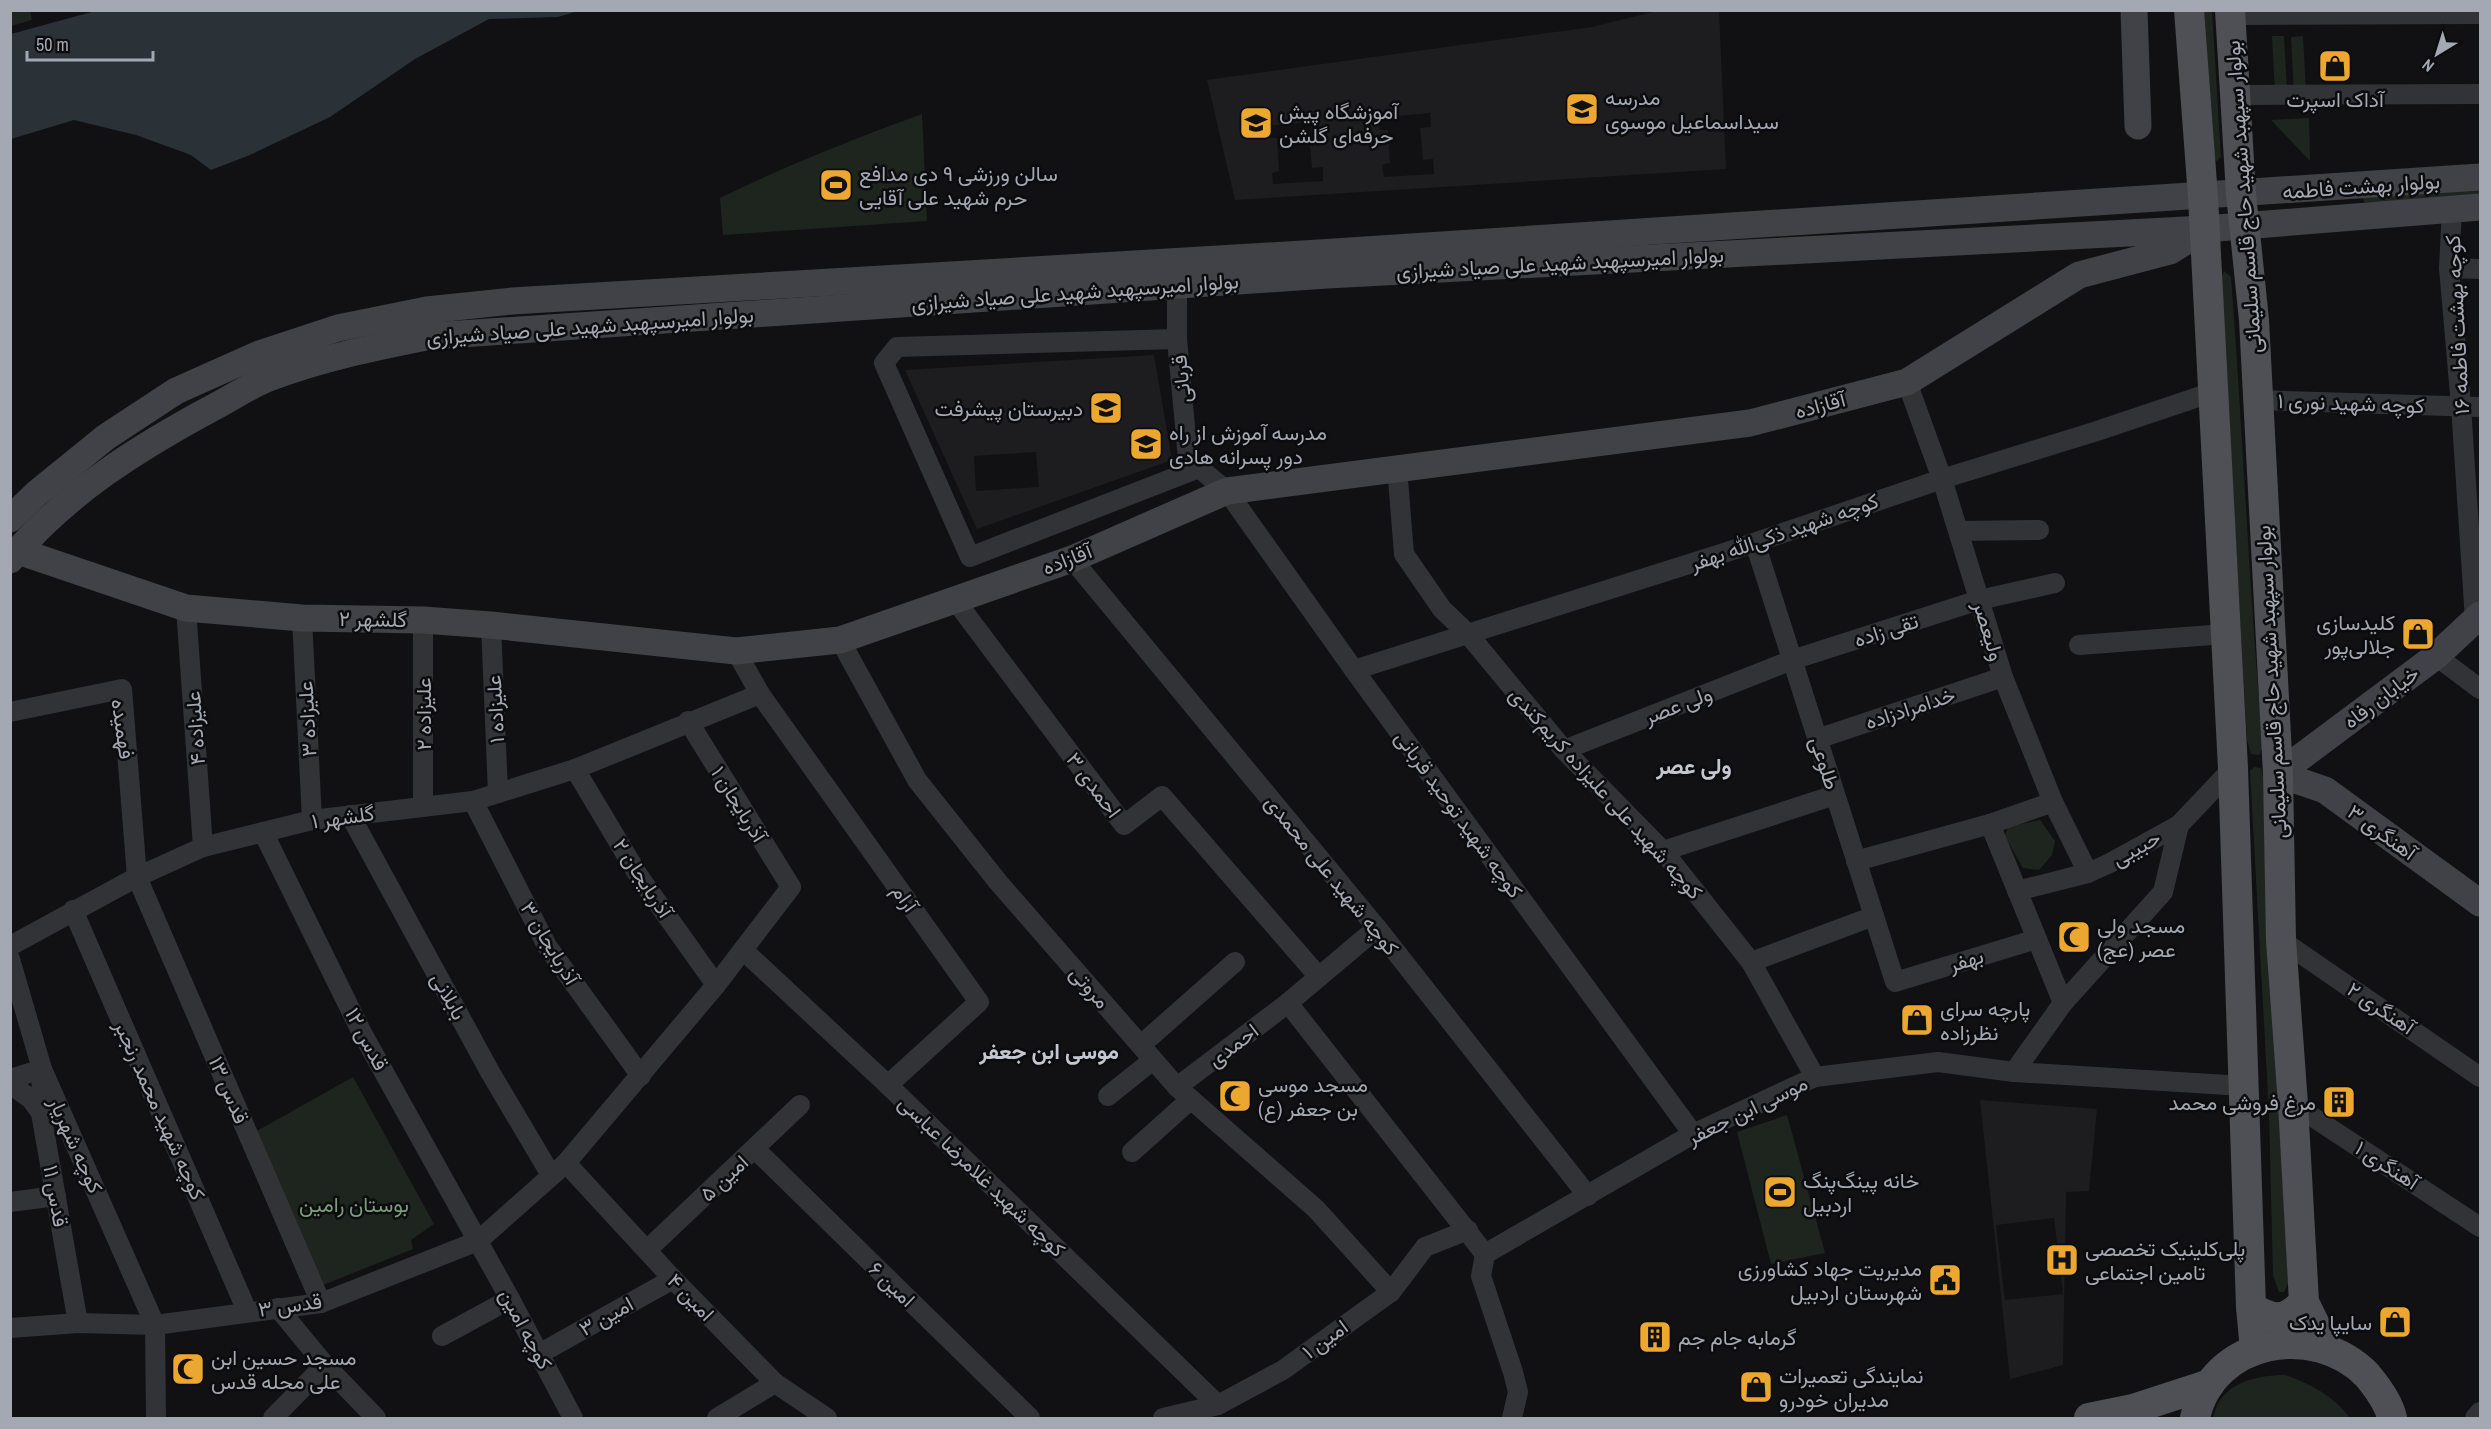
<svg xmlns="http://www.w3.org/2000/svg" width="2491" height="1429" font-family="'Archivo Narrow',Vazirmatn,sans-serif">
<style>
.built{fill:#1d1d20;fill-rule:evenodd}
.green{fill:#1e251e}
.water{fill:#2a3238}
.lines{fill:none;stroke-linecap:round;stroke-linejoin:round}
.street{stroke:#323337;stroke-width:20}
.secondary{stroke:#404247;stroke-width:27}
.primary{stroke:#4e5056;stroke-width:30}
.labels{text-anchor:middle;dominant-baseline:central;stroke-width:5;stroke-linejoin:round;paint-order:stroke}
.poi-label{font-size:21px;fill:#a3a8b3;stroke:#0c0c0e;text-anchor:start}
.street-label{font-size:21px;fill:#a3a8b3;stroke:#0c0c0e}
.park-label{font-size:21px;fill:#7a9e7b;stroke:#0c0c0e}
.neighbourhood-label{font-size:22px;font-weight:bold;fill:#c4c7cf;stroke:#0c0c0e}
</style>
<rect width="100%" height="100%" fill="#111113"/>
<!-- built -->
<g class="built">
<path d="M1657 11H1719L1726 169 1235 200 1207 80 1592 27ZM1430 113 1431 127 1420 128 1423 160 1433 159 1434 174 1384 177 1382 165 1390 163 1388 130H1380L1378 118ZM1319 121 1320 134 1309 135 1312 168 1323 167V181L1273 184 1272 173 1279 171 1277 138H1269L1268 126Z"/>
<path d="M1154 355 1172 460 977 529 905 370ZM1036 452 1039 487 976 491 974 456Z"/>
<path d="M1980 1100 2097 1109 2089 1191 2066 1192 2063 1365 2010 1379ZM2054 1218 2063 1294 2005 1300 1996 1225Z"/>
</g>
<!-- green -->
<g class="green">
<polygon points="11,10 30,11 32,20 11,26"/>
<polygon points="2201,11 2212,11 2221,157 2217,161 2214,160"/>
<polygon points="2272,36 2284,36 2287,91 2275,92"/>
<polygon points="2303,36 2306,92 2294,93 2291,37"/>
<path d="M922 114 927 221 723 235 720 198C786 166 853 139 922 114Z"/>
<polygon points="2309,118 2310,161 2271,120"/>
<polygon points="2480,189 2480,197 2373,204 2364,202 2363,199 2365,196"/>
<path d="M2224 271 2231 277C2243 434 2249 591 2263 747L2259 755 2251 754 2247 740 2221 279Z"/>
<polygon points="2254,767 2261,768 2263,777 2288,1283 2284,1292 2279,1292 2273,1275 2269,1113 2250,771"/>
<polygon points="2040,820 2055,841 2052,855 2039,870 2023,868 2005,836 2008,827"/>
<polygon points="353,1077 434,1224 411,1240 413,1249 323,1285 257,1131"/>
<polygon points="1787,1115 1825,1253 1771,1264 1737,1132"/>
<path d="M2285 1375C2311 1384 2333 1396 2350 1418H2213C2220 1383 2255 1375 2285 1375Z"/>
</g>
<!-- water -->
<polygon class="water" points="99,10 578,10 578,11 558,17 489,19 415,59 330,117 250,155 211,170 191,155 136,135 74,120 11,139 11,34"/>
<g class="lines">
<!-- street -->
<g class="street">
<polyline points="2231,15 2480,14"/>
<polyline points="2235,95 2480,94"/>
<polyline points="2452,209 2449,268 2461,406 2475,620"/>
<polyline points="2449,268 2480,269"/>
<polyline points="1177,285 1177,339 1188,459 1227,491 1354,670 1693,1134"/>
<polyline points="1177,339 897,347 884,363 970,557 1199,468"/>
<polyline points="1907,382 1942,479 2003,677 2053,802 2088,873"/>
<polyline points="2257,400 2480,407"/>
<polyline points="1397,467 1404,554 1442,609 1468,634 1564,750 1663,851 1751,962 1815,1077"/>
<polyline points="1959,531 2039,530"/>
<polyline points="1755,543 1895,982 2037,939"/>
<polyline points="1072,559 1377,928 1588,1196"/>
<polyline points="955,600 1124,825 1162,796 1319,977"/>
<polyline points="186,608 203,847"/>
<polyline points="302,618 312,820"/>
<polyline points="491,625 498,793"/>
<polyline points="840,640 917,780 998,882 1177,1087 1316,1209 1391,1292"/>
<polyline points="2079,645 2225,634"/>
<polyline points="2436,656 2480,689"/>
<polyline points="1354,670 1727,552 1942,479 2097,431 2213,392"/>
<polyline points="760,694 979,1002 888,1085"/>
<polyline points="10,712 122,689 137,877 321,1303"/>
<polyline points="1817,739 2003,677"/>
<polyline points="1564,750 1792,660 1979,600 2055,583"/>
<polyline points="575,769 640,878 716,985"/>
<polyline points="473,801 547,946 641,1076"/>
<polyline points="423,807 423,620"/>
<polyline points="350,815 490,1072 551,1175"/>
<polyline points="1990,824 2063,1003"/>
<polyline points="263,832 361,1031 510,1299 573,1418"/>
<polyline points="1663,851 1835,795"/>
<polyline points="1856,861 1990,824 2053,802"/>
<polyline points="2017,891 2088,873 2110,863 2179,825 2233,768"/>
<polyline points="73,910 247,1311"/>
<polyline points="1377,928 1288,1003 1485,1254"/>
<polyline points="2281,940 2480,1077"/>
<polyline points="10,946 137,877 203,847 312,820 473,801 575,769 760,694 736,651"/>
<polyline points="743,950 888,1085 1218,1405"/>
<polyline points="10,959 42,1069 155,1325 156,1418"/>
<polyline points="1751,962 1874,916"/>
<polyline points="1141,1045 1235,962"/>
<polyline points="2014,1072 2063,1003 2163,892 2179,825"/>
<polyline points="10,1079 42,1069 41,1113 78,1323"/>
<polyline points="10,1084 31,1099 41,1113"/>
<polyline points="1177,1087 1288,1003"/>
<polyline points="1108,1096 1153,1060"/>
<polyline points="2293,1104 2480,1227"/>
<polyline points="755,1149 1030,1418"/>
<polyline points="1132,1152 1190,1100"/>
<polyline points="566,1163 673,1279 775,1383 827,1418"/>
<polyline points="10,1202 56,1196"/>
<polyline points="647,1250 800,1105"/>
<polyline points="278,1308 325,1365 376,1418"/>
<polyline points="10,1328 78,1323 155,1325 321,1303 478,1241 566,1163 716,985 791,887 688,721"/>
<polyline points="442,1336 510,1299"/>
<polyline points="539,1354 673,1279"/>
<polyline points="273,1418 325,1365"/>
<polyline points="717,1418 775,1383"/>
<polyline points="1163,1418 1218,1405 1283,1370 1391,1292 1425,1247 1468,1230"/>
<polyline points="1512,1418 1518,1392 1513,1372 1481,1276 1485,1254 1693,1134 1815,1077 1938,1062 2014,1072 2244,1086"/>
<polyline points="2475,1418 2480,1412"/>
</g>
<!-- secondary -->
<g class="secondary">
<polyline points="2134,10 2138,126"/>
<path d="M10 519 37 493 106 437 176 391 259 354 338 328 427 310 512 301C1168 263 1825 223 2480 177"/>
<polyline points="18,551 186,608 302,618 423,620 491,625 736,651 840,640 1072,559 1227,491 1750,423 1907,382 2079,275 2170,251 2202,231"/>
<path d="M10 560C65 493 141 446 216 406 233 397 251 385 269 378 321 358 376 347 431 336L1327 275 2205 229 2480 207"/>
<polyline points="2278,774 2436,656 2480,615"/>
<polyline points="2278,774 2325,790 2480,903"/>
</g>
<!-- primary -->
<g class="primary">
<polyline points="2189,10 2203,197 2233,768 2251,1307 2255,1350"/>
<polyline points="2230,10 2241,194 2254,320 2278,774 2281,940 2293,1104 2304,1302 2327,1349"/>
<path d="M2251 1307C2274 1321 2284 1322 2304 1302"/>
<polyline points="2089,1418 2133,1409 2210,1384"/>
<path d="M2195 1418C2212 1339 2314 1321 2367 1375 2377 1387 2389 1403 2392 1418"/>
</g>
</g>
<!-- icons -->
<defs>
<symbol id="shop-square" viewBox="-11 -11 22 22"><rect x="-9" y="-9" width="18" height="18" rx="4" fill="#eca730" stroke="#0c0c0e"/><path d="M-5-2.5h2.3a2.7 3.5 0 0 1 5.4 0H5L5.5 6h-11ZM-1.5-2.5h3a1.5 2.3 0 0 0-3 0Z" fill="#111"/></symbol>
<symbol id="school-square" viewBox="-11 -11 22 22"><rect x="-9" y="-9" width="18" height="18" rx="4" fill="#eca730" stroke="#0c0c0e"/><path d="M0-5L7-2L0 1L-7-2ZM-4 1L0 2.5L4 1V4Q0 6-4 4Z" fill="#111"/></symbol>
<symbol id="stadium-square" viewBox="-11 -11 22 22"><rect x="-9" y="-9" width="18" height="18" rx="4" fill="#eca730" stroke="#0c0c0e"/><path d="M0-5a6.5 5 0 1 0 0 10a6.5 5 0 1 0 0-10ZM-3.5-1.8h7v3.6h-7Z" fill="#111"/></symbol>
<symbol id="mosque-square" viewBox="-11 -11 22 22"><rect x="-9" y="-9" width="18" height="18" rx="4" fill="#eca730" stroke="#0c0c0e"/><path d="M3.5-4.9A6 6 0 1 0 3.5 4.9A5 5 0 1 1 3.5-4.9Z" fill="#111"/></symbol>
<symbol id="building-square" viewBox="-11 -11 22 22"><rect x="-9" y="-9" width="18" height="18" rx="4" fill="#eca730" stroke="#0c0c0e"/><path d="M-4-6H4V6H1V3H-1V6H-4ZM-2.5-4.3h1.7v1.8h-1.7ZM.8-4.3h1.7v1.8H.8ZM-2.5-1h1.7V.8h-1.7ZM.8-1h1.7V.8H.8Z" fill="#111"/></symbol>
<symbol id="hospital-square" viewBox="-11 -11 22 22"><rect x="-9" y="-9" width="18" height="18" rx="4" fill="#eca730" stroke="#0c0c0e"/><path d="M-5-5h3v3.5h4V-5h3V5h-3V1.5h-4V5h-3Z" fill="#111"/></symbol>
<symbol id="civic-square" viewBox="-11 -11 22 22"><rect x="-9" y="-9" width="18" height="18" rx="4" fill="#eca730" stroke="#0c0c0e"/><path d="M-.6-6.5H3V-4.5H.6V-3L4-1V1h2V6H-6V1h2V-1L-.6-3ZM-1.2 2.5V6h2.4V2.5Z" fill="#111"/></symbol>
</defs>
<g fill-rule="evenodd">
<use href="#shop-square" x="2316" y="47" width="38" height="38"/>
<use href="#school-square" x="1563" y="90" width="38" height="38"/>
<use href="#school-square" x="1237" y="104" width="38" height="38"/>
<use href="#stadium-square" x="817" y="166" width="38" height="38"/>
<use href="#school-square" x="1087" y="389" width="38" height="38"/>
<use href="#school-square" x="1127" y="425" width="38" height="38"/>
<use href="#shop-square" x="2399" y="615" width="38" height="38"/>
<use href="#mosque-square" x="2055" y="918" width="38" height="38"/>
<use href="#shop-square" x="1898" y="1001" width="38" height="38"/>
<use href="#mosque-square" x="1216" y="1077" width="38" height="38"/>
<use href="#building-square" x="2320" y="1083" width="38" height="38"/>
<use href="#stadium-square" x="1761" y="1173" width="38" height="38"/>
<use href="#hospital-square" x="2043" y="1241" width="38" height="38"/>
<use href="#civic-square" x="1926" y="1261" width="38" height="38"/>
<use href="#shop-square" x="2376" y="1303" width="38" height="38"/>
<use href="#building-square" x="1636" y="1318" width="38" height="38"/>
<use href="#mosque-square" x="169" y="1350" width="38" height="38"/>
<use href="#shop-square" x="1737" y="1368" width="38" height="38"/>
</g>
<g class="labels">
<!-- poi labels -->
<g class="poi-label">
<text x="1605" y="97">مدرسه<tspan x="1605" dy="24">سیداسماعیل موسوی</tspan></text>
<text x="2335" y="99" text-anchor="middle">آداک اسپرت</text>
<text x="1279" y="111">آموزشگاه پیش<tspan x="1279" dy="24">حرفه‌ای گلشن</tspan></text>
<text x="859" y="173">سالن ورزشی ۹ دی مدافع<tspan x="859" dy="24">حرم شهید علی آقایی</tspan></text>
<text x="1083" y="408" text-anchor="end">دبیرستان پیشرفت</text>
<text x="1169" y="432">مدرسه آموزش از راه<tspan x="1169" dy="24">دور پسرانه هادی</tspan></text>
<text x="2395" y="622" text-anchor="end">کلیدسازی<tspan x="2395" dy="24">جلالی‌پور</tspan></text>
<text x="2097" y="925">مسجد ولی<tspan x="2097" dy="24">عصر (عج)</tspan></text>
<text x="1940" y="1008">پارچه‌ سرای<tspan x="1940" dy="24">نظرزاده</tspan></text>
<text x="1258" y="1084">مسجد موسی<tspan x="1258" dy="24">بن جعفر (ع)</tspan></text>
<text x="2316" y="1102" text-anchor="end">مرغ فروشی محمد</text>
<text x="1803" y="1180">خانه پینگ‌پنگ<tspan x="1803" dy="24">اردبیل</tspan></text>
<text x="2085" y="1248">پلی‌کلینیک تخصصی<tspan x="2085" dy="24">تامین اجتماعی</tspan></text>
<text x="1922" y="1268" text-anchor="end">مدیریت جهاد کشاورزی<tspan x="1922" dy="24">شهرستان اردبیل</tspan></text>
<text x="2372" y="1322" text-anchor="end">سایپا یدک</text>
<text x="1678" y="1337">گرمابه جام جم</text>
<text x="211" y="1357">مسجد حسین ابن<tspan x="211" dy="24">علی محله قدس</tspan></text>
<text x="1779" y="1375">نمایندگی تعمیرات<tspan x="1779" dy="24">مدیران خودرو</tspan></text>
</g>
<!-- street labels -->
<g class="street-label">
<text transform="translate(2361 186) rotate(-4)">بولوار بهشت فاطمه</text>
<text transform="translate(2243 197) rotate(-94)">بولوار سپهبد شهید حاج قاسم سلیمانی</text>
<text transform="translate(1560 263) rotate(-3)">بولوار امیرسپهبد شهید علی صیاد شیرازی</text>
<text transform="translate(1075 292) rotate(-4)">بولوار امیرسپهبد شهید علی صیاد شیرازی</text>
<text transform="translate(2457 325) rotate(-93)">کوچه بهشت فاطمه ۱۶</text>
<text transform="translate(590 326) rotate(-4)">بولوار امیرسپهبد شهید علی صیاد شیرازی</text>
<text transform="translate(1181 379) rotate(-96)">قربانی</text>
<text transform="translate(2351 403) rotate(2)">کوچه شهید نوری ۱</text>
<text transform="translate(1820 405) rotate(-15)">آقازاده</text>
<text transform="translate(1784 532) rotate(-19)">کوچه شهید ذکی‌الله بهفر</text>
<text transform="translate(1067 559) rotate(-21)">آقازاده</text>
<text transform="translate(373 619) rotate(1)">گلشهر ۲</text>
<text transform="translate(1886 630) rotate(-18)">تقی زاده</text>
<text transform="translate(1989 631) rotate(73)">ولیعصر</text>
<text transform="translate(2271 682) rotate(-93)">بولوار سپهبد شهید حاج قاسم سلیمانی</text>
<text transform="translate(2381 697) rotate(-37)">خیابان رفاه</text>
<text transform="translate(1678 705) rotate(-21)">ولی عصر</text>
<text transform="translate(1910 708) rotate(-18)">خدامرادزاده</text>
<text transform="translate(495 709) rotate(-93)">علیزاده ۱</text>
<text transform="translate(423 714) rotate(-90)">علیزاده ۲</text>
<text transform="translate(307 719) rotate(-93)">علیزاده ۳</text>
<text transform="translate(195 728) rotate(-94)">علیزاده ۴</text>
<text transform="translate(123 729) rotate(82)">فهمیده</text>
<text transform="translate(1825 763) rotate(72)">طلوعی</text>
<text transform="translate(1094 785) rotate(53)">احمدی ۳</text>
<text transform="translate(1606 793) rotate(48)">کوچه شهید علی علیزاده کریم‌کندی</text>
<text transform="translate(739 804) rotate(58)">آذربایجان ۱</text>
<text transform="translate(1459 814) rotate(54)">کوچه شهید توحید قربانی</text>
<text transform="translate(343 817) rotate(-8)">گلشهر ۱</text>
<text transform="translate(2382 832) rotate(36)">آهنگری ۳</text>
<text transform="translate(2136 848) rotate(-29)">حبیبی</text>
<text transform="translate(1332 875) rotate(51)">کوچه شهید علی محمدی</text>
<text transform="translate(643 878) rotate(57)">آذربایجان ۲</text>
<text transform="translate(905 898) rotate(55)">آرام</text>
<text transform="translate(550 943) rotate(59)">آذربایجان ۳</text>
<text transform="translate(1966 960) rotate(-17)">بهفر</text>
<text transform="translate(1090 987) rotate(49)">مروتی</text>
<text transform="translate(449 996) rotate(61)">بابلانی</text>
<text transform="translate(2381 1008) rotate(34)">آهنگری ۲</text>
<text transform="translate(367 1039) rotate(62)">قدس ۱۲</text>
<text transform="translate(1233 1045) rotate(-37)">احمدی</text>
<text transform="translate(229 1090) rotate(67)">قدس ۱۳</text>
<text transform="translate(160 1110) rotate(66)">کوچه شهید محمد رنجبر</text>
<text transform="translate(1747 1110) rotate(-26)">موسی ابن جعفر</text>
<text transform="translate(76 1145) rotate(66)">کوچه شهریار</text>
<text transform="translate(2387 1165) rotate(33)">آهنگری ۱</text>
<text transform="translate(982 1176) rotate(44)">کوچه شهید غلامرضا عباسی</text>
<text transform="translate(724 1178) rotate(-43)">امین ۵</text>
<text transform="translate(56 1196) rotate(80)">قدس ۱۱</text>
<text transform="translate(892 1284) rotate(44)">امین ۶</text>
<text transform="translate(691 1297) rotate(46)">امین ۴</text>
<text transform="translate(290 1305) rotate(-8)">قدس ۳</text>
<text transform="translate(606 1316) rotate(-29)">امین ۳</text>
<text transform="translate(526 1329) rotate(62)">کوچه امین</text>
<text transform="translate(1325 1339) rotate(-36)">امین ۱</text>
</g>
<!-- park labels -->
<g class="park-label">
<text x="354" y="1204">بوستان رامین</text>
</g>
<!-- neighbourhood labels -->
<g class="neighbourhood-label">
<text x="1694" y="766">ولی عصر</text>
<text x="1049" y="1051">موسی ابن جعفر</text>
</g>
</g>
<!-- border -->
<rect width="2491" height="1429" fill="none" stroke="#a3a8b3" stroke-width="24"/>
<!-- north arrow -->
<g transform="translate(2437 54) rotate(218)" stroke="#0c0c0e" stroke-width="4.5" paint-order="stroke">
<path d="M0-4.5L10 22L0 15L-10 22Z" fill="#a3a8b3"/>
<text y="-9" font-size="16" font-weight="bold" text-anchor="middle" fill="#a3a8b3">N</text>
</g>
<!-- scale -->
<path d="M27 51v9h126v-9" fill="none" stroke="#a3a8b3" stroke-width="3"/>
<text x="36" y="51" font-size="18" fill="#a3a8b3" stroke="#0c0c0e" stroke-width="4.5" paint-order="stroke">50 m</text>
</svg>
